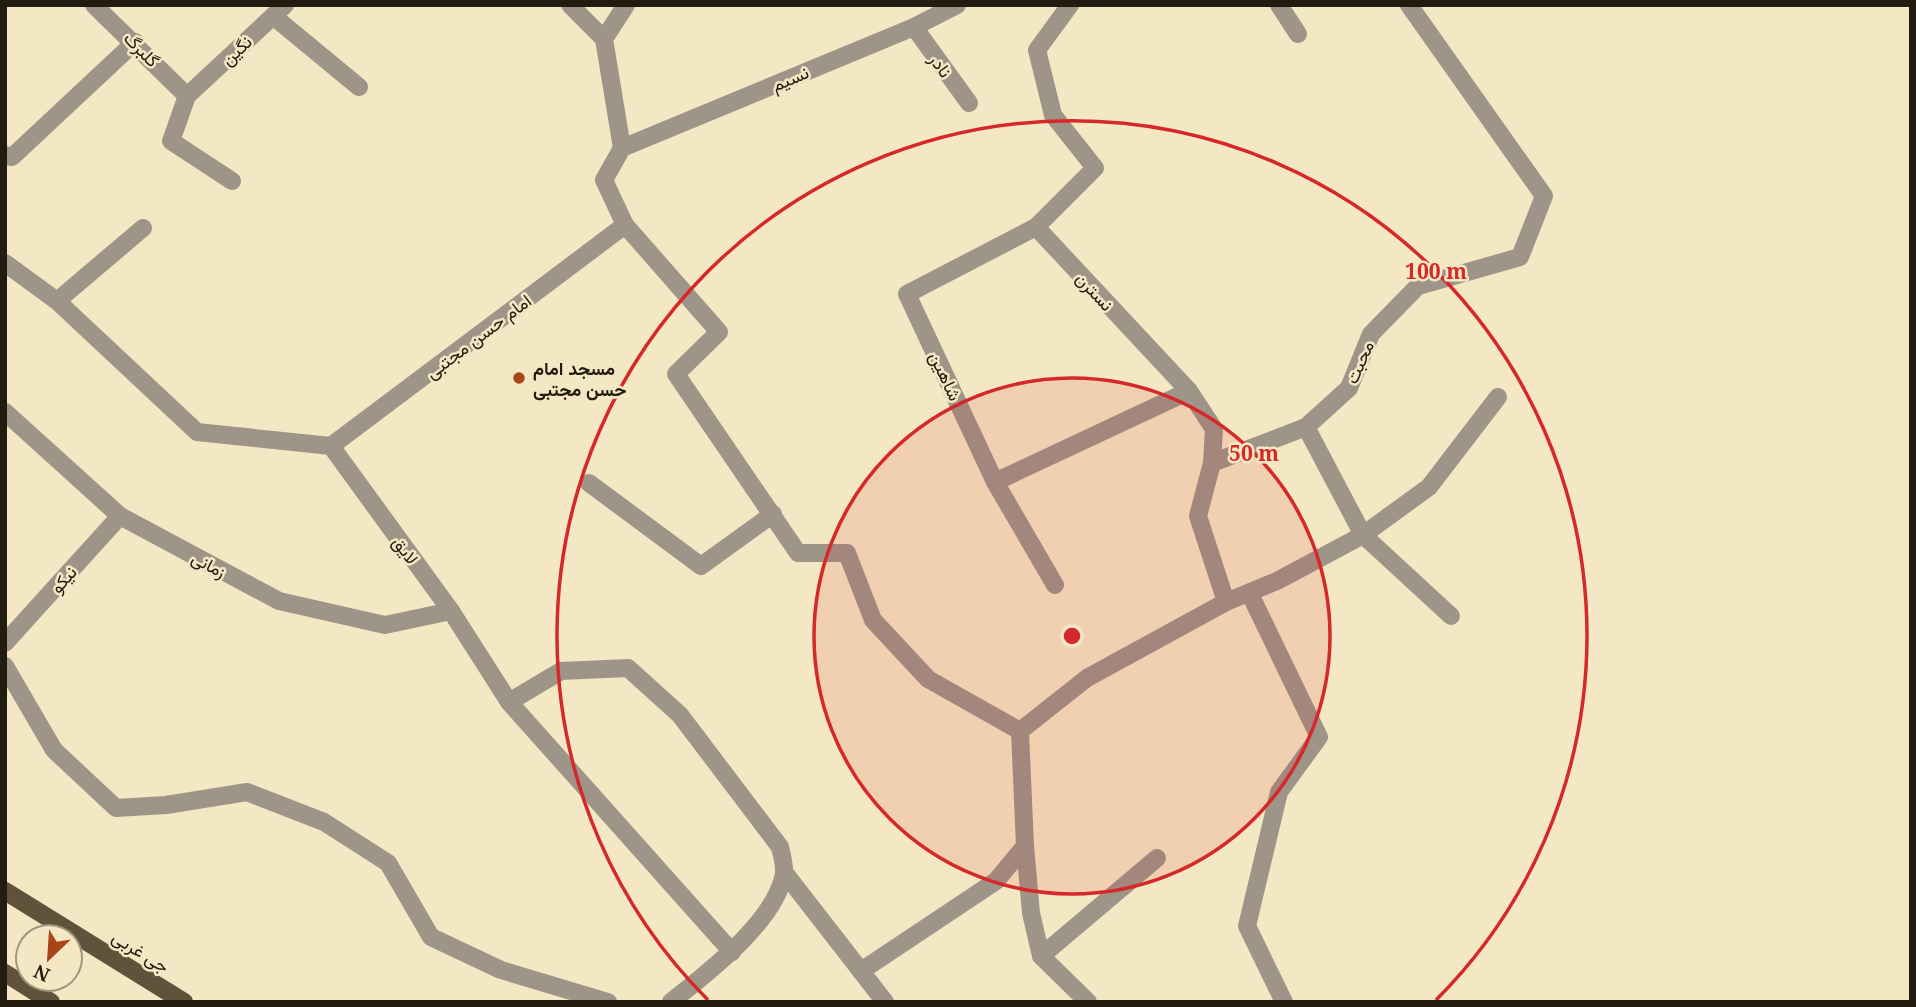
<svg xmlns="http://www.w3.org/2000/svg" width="1916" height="1007" font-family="'Noto Serif',Vazirmatn,serif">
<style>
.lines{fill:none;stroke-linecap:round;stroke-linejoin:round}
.street{stroke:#9e9588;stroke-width:18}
.primary{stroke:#61523b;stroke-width:18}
.ring{fill:none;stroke:#d62828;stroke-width:3.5}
.poi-dot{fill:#a94418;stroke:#f4e7c4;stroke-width:2.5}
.labels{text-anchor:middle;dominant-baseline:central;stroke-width:5;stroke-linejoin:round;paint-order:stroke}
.street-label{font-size:18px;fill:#211c0f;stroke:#f4e7c4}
.poi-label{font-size:18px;font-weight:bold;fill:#211c0f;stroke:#f4e7c4;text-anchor:start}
.centre{fill:#d62828;stroke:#f4e7c4;stroke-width:3.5}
.ring-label{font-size:21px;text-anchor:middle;font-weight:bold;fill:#d62828;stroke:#f4e7c4;stroke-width:5;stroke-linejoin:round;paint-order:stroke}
</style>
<rect width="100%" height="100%" fill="#f4e7c4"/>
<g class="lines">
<!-- street -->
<g class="street">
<polyline points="94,5 187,96"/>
<polyline points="570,5 604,39"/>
<polyline points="1070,5 1037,50 1053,115 1095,168 1036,227 1189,391 1214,429 1212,463 1198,516 1226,602"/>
<polyline points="1279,5 1298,34"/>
<polyline points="273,16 359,87"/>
<polyline points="914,27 969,103"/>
<polyline points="622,148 604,180 625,225 719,332 676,374 798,553 847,553 873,620 928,679 1020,731"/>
<polyline points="622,148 914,27 957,5"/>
<polyline points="622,148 604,39 626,5"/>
<polyline points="5,155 12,157 135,42"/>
<polyline points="232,181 171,141 187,96 285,5"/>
<polyline points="1036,227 907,294 995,482 1055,585"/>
<polyline points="5,263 57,301 197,432 331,446 451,611 509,702 732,952"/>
<polyline points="57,301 143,228"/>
<polyline points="5,412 120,516 279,601 385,625 451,611"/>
<polyline points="1306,427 1363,535 1451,616"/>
<polyline points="331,446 625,225"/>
<polyline points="1212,463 1306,427 1349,388 1371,334 1418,286 1520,257 1544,196 1409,5"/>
<polyline points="995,482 1189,391"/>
<polyline points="589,483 701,566 773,514"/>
<polyline points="1250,594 1319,737 1279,792 1247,926 1284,1002"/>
<polyline points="5,643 120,516"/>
<polyline points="5,666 54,750 116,808 166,805 247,792 324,822 388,863 431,937 501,970 608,1002"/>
<path d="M509 702 561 671 628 668 680 715 780 847C782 855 785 866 784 874 775 922 708 972 671 1002"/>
<polyline points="1025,846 1031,913 1041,956 1088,1002"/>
<polyline points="784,872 885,1002"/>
<polyline points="1041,956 1157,858"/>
<polyline points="861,971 996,881 1025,846 1020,731 1087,678 1226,602 1277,581 1363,535 1429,487 1498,397"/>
</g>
<!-- primary -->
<g class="primary">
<polyline points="5,891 184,1002"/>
<polyline points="5,973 51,1002"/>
</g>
</g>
<!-- distance rings -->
<circle cx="1072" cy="636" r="258" fill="#d62828" fill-opacity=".12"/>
<g class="ring">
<circle cx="1072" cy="636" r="258"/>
<path d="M708 1000A515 515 0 1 1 1436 1000"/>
</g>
<!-- markers -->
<circle class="poi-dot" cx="519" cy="378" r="7"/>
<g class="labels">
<!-- street labels -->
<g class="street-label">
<text transform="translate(142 49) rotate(45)">گلبرگ</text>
<text transform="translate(236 50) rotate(-43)">نگین</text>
<text transform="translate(941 65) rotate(54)">نادر</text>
<text transform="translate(790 78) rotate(-23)">نسیم</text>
<text transform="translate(1095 291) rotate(47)">نسترن</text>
<text transform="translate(478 336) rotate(-37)">امام حسن مجتبی</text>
<text transform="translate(1359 362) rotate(-66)">محبت</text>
<text transform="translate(946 376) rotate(65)">شاهین</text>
<text transform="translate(406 550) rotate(54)">لایق</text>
<text transform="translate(209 564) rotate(28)">زمانی</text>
<text transform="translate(63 579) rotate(-48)">نیکو</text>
<text transform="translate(141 951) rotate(32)">جی غربی</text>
</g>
<!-- poi labels -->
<g class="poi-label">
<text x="533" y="368">مسجد امام<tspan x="533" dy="21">حسن مجتبی</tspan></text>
</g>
</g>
<circle cx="1072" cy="636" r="10" class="centre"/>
<g class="ring-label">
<text x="1436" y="279">100 m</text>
<text x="1254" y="461">50 m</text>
</g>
<!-- border -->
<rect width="1916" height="1007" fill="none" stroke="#211c0f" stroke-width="14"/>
<!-- north arrow -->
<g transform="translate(49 958) rotate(205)"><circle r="33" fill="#f4e7c4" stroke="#a0967c" stroke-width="2"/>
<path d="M0-5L12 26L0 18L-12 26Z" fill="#a94418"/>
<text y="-10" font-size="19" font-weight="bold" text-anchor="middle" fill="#211c0f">N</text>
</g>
</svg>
